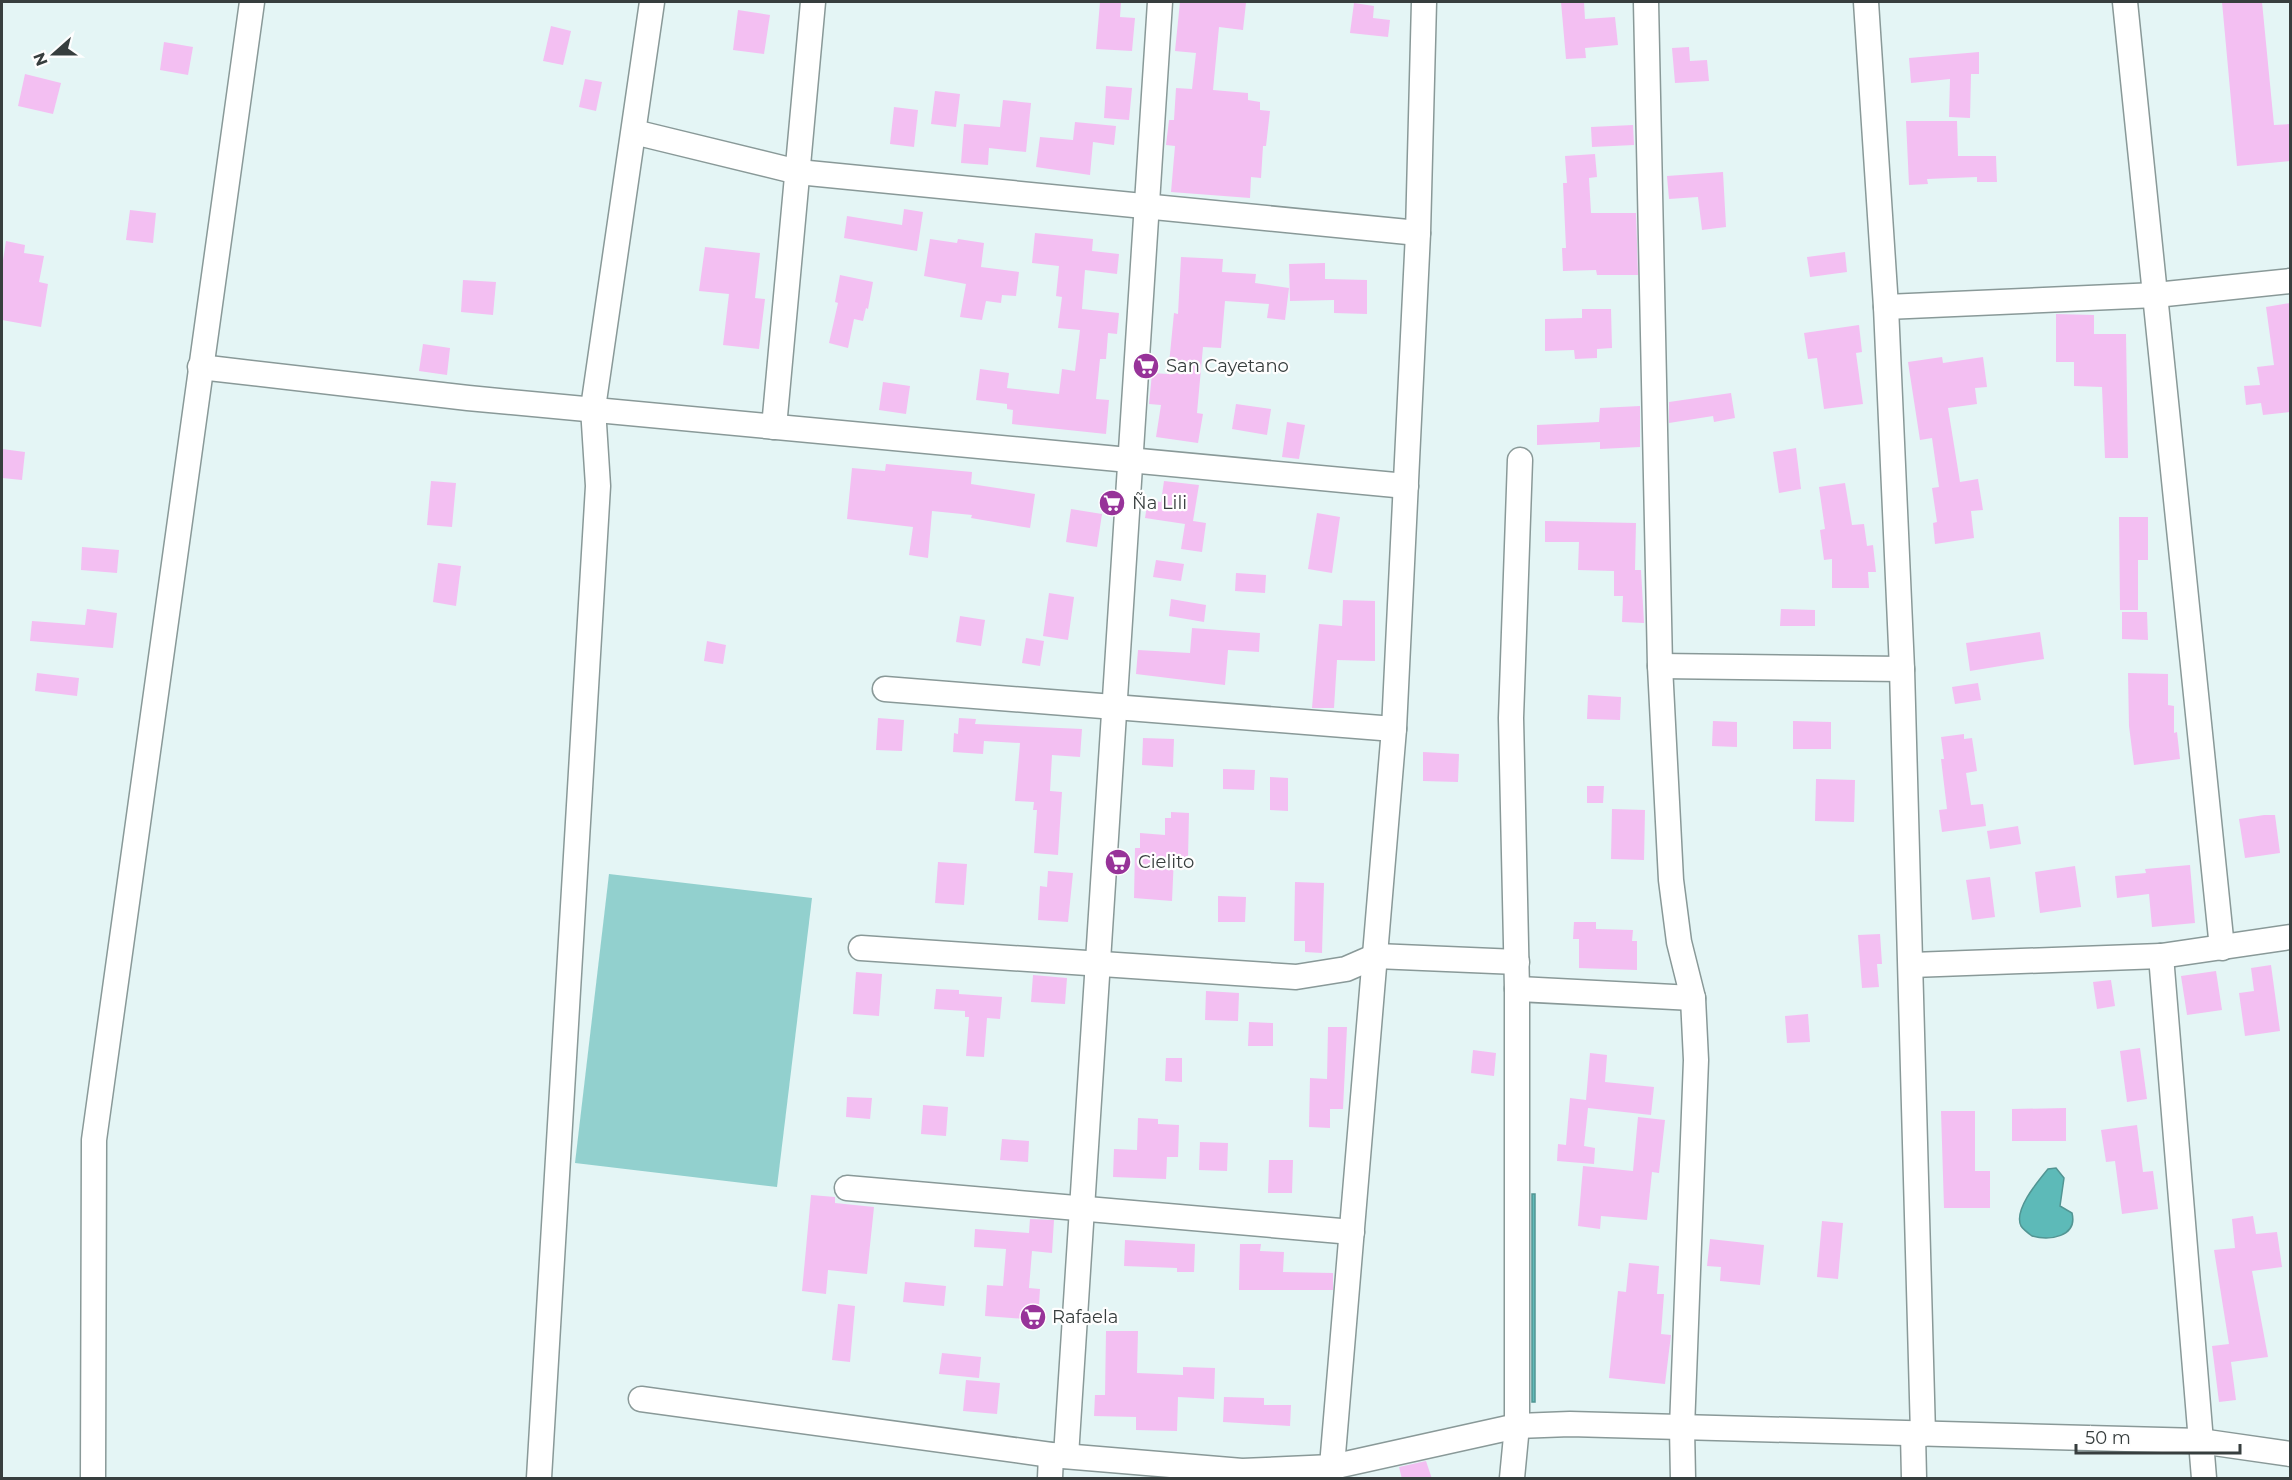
<svg xmlns="http://www.w3.org/2000/svg" width="2292" height="1480" font-family="Montserrat,sans-serif">
<style>
.green{fill:#92d0ce}
.water{fill:#5dbab8;stroke:#529593;stroke-width:1.5}
.building{fill:#f3bff2}
.lines{fill:none;stroke-linecap:round;stroke-linejoin:round}
.minor-casing{stroke:#899998;stroke-width:27}
.minor{stroke:#fff;stroke-width:24}
.labels{text-anchor:middle;dominant-baseline:central;stroke-width:4.5;stroke-linejoin:round;paint-order:stroke}
.poi-label{font-size:18px;fill:#373e3e;stroke:#fefefe;text-anchor:start}
</style>
<rect width="100%" height="100%" fill="#e4f5f5"/>
<!-- green -->
<polygon class="green" points="609,874 812,898 777,1187 575,1163"/>
<!-- water -->
<g class="water">
<path d="M2056 1168 2064 1178 2060 1206 2072 1213C2078 1237 2049 1241 2032 1236 2028 1233 2023 1229 2021 1226 2013 1210 2039 1180 2048 1169Z"/>
<rect x="1532" y="1194" width="3" height="208"/>
</g>
<!-- building -->
<g class="building">
<polygon points="1100,2 1121,2 1120,17 1135,18 1132,51 1096,49"/>
<polygon points="1180,2 1246,3 1243,30 1219,27 1213,90 1248,93 1248,100 1260,102 1260,110 1270,111 1266,146 1263,146 1261,178 1251,177 1250,198 1171,192 1175,146 1166,145 1169,120 1174,120 1176,88 1192,89 1196,53 1175,51"/>
<polygon points="1561,2 1584,2 1585,19 1615,17 1618,45 1585,48 1586,58 1566,59"/>
<polygon points="2222,2 2262,2 2274,125 2290,124 2290,161 2237,166"/>
<polygon points="1354,3 1374,6 1373,18 1390,20 1388,37 1350,33"/>
<polygon points="738,10 770,15 764,54 733,50"/>
<polygon points="551,26 571,31 563,65 543,61"/>
<polygon points="164,42 193,47 188,75 160,70"/>
<polygon points="1689,47 1690,61 1707,60 1709,81 1675,83 1672,48"/>
<polygon points="1979,52 1979,74 1971,74 1970,118 1949,117 1950,79 1911,83 1909,58"/>
<polygon points="25,74 61,83 53,114 18,106"/>
<polygon points="585,79 602,82 596,111 579,107"/>
<polygon points="1106,86 1132,88 1129,120 1104,118"/>
<polygon points="935,91 960,94 956,127 931,124"/>
<polygon points="1003,100 1031,103 1026,152 989,148 988,165 961,163 964,124 1000,127"/>
<polygon points="894,107 918,110 914,147 890,144"/>
<polygon points="1906,121 1957,121 1958,156 1996,156 1997,182 1977,182 1977,177 1927,179 1928,184 1909,185"/>
<polygon points="1075,122 1116,126 1114,145 1093,142 1090,175 1036,167 1040,137 1073,140"/>
<polygon points="1633,125 1634,145 1592,147 1591,127"/>
<polygon points="1595,154 1597,177 1589,178 1591,213 1636,213 1638,275 1597,275 1596,270 1563,271 1562,248 1566,248 1563,183 1567,183 1565,156"/>
<polygon points="1723,172 1726,227 1702,230 1698,197 1669,199 1667,176"/>
<polygon points="904,209 923,212 917,251 844,238 847,216 902,225"/>
<polygon points="130,210 156,213 153,243 126,240"/>
<polygon points="1035,233 1093,239 1092,251 1119,254 1117,274 1085,270 1082,309 1119,313 1117,334 1108,333 1106,359 1100,359 1096,399 1109,400 1106,434 1012,424 1013,410 1007,409 1007,404 976,400 980,369 1009,373 1007,388 1059,394 1062,369 1075,371 1080,330 1058,328 1062,297 1056,296 1059,266 1032,263"/>
<polygon points="930,239 957,243 958,239 984,243 981,267 1019,272 1016,296 1002,295 1001,303 986,301 982,320 960,317 966,284 924,276"/>
<polygon points="6,241 25,245 24,253 44,256 39,282 48,284 41,327 2,320 2,267"/>
<polygon points="705,247 760,253 755,298 765,299 759,349 723,345 729,294 699,291"/>
<polygon points="1845,252 1847,272 1810,277 1807,257"/>
<polygon points="1181,257 1223,259 1222,272 1256,274 1255,283 1289,288 1285,320 1267,318 1269,304 1225,301 1221,348 1203,347 1197,413 1203,414 1198,443 1156,437 1161,405 1149,404 1152,373 1168,374 1174,313 1178,314"/>
<polygon points="1325,263 1325,279 1367,280 1367,314 1334,313 1334,300 1290,301 1289,264"/>
<polygon points="840,275 873,282 868,309 866,308 863,321 854,319 848,348 829,343 838,303 835,302"/>
<polygon points="463,280 496,282 493,315 461,312"/>
<polygon points="2290,303 2290,412 2263,415 2261,403 2246,405 2244,386 2260,385 2257,367 2274,365 2266,307"/>
<polygon points="1582,309 1611,309 1612,348 1597,349 1597,358 1575,359 1574,350 1545,351 1545,319 1582,318"/>
<polygon points="2056,314 2094,315 2094,334 2126,334 2128,458 2105,458 2102,387 2074,386 2074,362 2056,362"/>
<polygon points="1859,325 1862,352 1856,353 1863,404 1824,409 1817,358 1808,359 1804,333"/>
<polygon points="423,344 450,348 447,375 419,371"/>
<polygon points="1942,357 1943,363 1983,357 1987,387 1975,388 1977,404 1948,408 1960,482 1978,479 1983,510 1971,511 1974,538 1935,544 1933,523 1937,522 1932,488 1939,487 1932,438 1920,440 1908,362"/>
<polygon points="883,382 910,386 906,414 879,410"/>
<polygon points="1731,393 1735,418 1714,422 1713,416 1669,423 1669,402"/>
<polygon points="1236,404 1271,409 1267,435 1232,429"/>
<polygon points="1640,406 1640,447 1600,449 1600,442 1537,445 1537,425 1599,422 1600,408"/>
<polygon points="1287,422 1305,425 1299,459 1282,457"/>
<polygon points="1796,448 1801,489 1779,493 1773,452"/>
<polygon points="2,449 25,452 22,480 2,478"/>
<polygon points="886,464 972,472 971,484 1035,494 1030,528 971,518 972,515 932,511 928,558 909,555 913,527 847,519 852,468 885,471"/>
<polygon points="431,481 456,483 452,527 427,525"/>
<polygon points="1164,481 1199,485 1193,521 1206,523 1202,552 1181,549 1185,524 1145,518 1148,500 1161,502"/>
<polygon points="1845,483 1852,525 1864,524 1867,546 1873,545 1876,572 1868,572 1869,588 1832,588 1832,559 1824,560 1820,530 1825,529 1819,487"/>
<polygon points="1071,509 1102,514 1097,547 1066,542"/>
<polygon points="1317,513 1340,517 1332,573 1308,569"/>
<polygon points="2119,517 2148,517 2148,560 2138,560 2138,610 2120,610"/>
<polygon points="1545,521 1636,523 1635,570 1641,570 1644,623 1622,622 1623,596 1614,596 1614,571 1578,570 1579,542 1545,542"/>
<polygon points="82,547 119,550 117,573 81,570"/>
<polygon points="1156,560 1184,564 1181,581 1153,577"/>
<polygon points="438,563 461,566 456,606 433,602"/>
<polygon points="1236,573 1266,575 1265,593 1235,591"/>
<polygon points="1049,593 1074,597 1068,640 1043,636"/>
<polygon points="1171,599 1206,605 1204,622 1169,616"/>
<polygon points="1343,600 1375,601 1375,661 1337,660 1334,708 1312,708 1319,624 1342,626"/>
<polygon points="87,609 117,613 113,648 30,641 32,621 85,625"/>
<polygon points="1781,609 1815,610 1815,626 1780,626"/>
<polygon points="2122,612 2147,612 2148,640 2122,639"/>
<polygon points="960,616 985,620 981,646 956,642"/>
<polygon points="1192,628 1260,633 1259,652 1228,650 1225,685 1136,674 1138,650 1190,653"/>
<polygon points="2040,632 2044,659 1970,671 1966,643"/>
<polygon points="1026,638 1044,641 1040,666 1022,663"/>
<polygon points="707,641 726,645 723,664 704,661"/>
<polygon points="37,673 79,678 77,696 35,691"/>
<polygon points="2128,673 2168,674 2168,705 2174,706 2174,733 2177,732 2180,759 2134,765 2129,726"/>
<polygon points="1978,683 1981,700 1955,704 1952,687"/>
<polygon points="1588,695 1621,697 1620,720 1587,719"/>
<polygon points="878,718 904,720 902,751 876,750"/>
<polygon points="959,718 976,719 975,724 1082,729 1080,757 1052,755 1050,791 1062,792 1058,855 1034,853 1037,810 1033,810 1034,802 1015,801 1020,743 984,741 983,754 953,752 954,733 958,734"/>
<polygon points="1713,721 1737,722 1737,747 1712,746"/>
<polygon points="1793,721 1831,722 1831,749 1793,749"/>
<polygon points="1964,734 1964,739 1972,738 1977,771 1966,773 1971,805 1983,804 1986,826 1942,832 1939,810 1947,809 1941,759 1944,759 1941,737"/>
<polygon points="1143,738 1174,739 1173,767 1142,765"/>
<polygon points="1423,752 1459,754 1458,782 1423,781"/>
<polygon points="1223,769 1255,770 1254,790 1223,789"/>
<polygon points="1270,777 1288,778 1288,811 1270,810"/>
<polygon points="1816,779 1855,780 1854,822 1815,821"/>
<polygon points="1587,786 1604,786 1603,803 1587,803"/>
<polygon points="1612,809 1645,810 1644,860 1611,859"/>
<polygon points="1171,812 1189,813 1188,858 1174,857 1172,901 1134,898 1135,848 1140,848 1140,833 1165,835 1165,818 1171,818"/>
<polygon points="2264,815 2275,815 2280,853 2245,858 2239,819"/>
<polygon points="2018,826 2021,844 1990,849 1987,831"/>
<polygon points="938,862 967,864 964,905 935,903"/>
<polygon points="2190,865 2195,923 2152,927 2149,894 2117,898 2115,876 2146,873 2145,869"/>
<polygon points="2075,866 2081,907 2040,913 2035,872"/>
<polygon points="1048,871 1073,873 1068,922 1038,920 1040,886 1047,887"/>
<polygon points="1990,877 1995,917 1972,920 1966,880"/>
<polygon points="1295,882 1324,883 1322,953 1305,952 1305,941 1294,941"/>
<polygon points="1218,896 1246,897 1245,922 1218,922"/>
<polygon points="1574,922 1596,922 1596,929 1633,930 1632,941 1637,941 1637,970 1579,968 1579,939 1573,939"/>
<polygon points="1880,934 1882,964 1877,964 1879,987 1862,988 1858,935"/>
<polygon points="2271,965 2280,1031 2245,1036 2239,993 2254,991 2251,968"/>
<polygon points="2216,971 2222,1010 2187,1015 2181,976"/>
<polygon points="856,972 882,974 879,1016 853,1014"/>
<polygon points="1033,975 1067,978 1065,1004 1031,1002"/>
<polygon points="2111,980 2115,1006 2097,1009 2093,982"/>
<polygon points="936,989 959,990 959,994 1002,997 1000,1019 987,1018 984,1057 966,1056 969,1017 965,1017 965,1011 934,1009"/>
<polygon points="1206,991 1239,993 1238,1021 1205,1020"/>
<polygon points="1808,1014 1810,1042 1787,1043 1785,1016"/>
<polygon points="1249,1022 1273,1023 1273,1046 1248,1046"/>
<polygon points="1328,1027 1347,1027 1343,1109 1330,1109 1330,1128 1309,1127 1310,1078 1327,1079"/>
<polygon points="2140,1048 2147,1099 2127,1102 2120,1051"/>
<polygon points="1473,1050 1496,1053 1494,1076 1471,1073"/>
<polygon points="1590,1053 1607,1055 1605,1082 1654,1087 1651,1115 1588,1108 1584,1146 1595,1148 1594,1164 1557,1161 1558,1144 1566,1145 1570,1098 1586,1100"/>
<polygon points="1166,1058 1182,1058 1182,1082 1165,1081"/>
<polygon points="847,1097 872,1098 870,1119 846,1117"/>
<polygon points="923,1105 948,1107 946,1136 921,1134"/>
<polygon points="2066,1108 2066,1141 2012,1141 2012,1109"/>
<polygon points="1941,1111 1975,1111 1975,1171 1990,1171 1990,1208 1944,1208"/>
<polygon points="1638,1117 1665,1120 1659,1173 1652,1172 1647,1220 1601,1216 1600,1229 1578,1226 1583,1166 1633,1171"/>
<polygon points="1138,1118 1158,1119 1158,1124 1179,1125 1178,1157 1167,1157 1166,1179 1113,1177 1114,1149 1137,1150"/>
<polygon points="2137,1125 2143,1172 2153,1171 2158,1209 2122,1214 2115,1161 2106,1162 2101,1130"/>
<polygon points="1002,1139 1029,1141 1028,1162 1000,1160"/>
<polygon points="1200,1142 1228,1143 1227,1171 1199,1170"/>
<polygon points="1269,1160 1293,1160 1292,1193 1268,1193"/>
<polygon points="811,1195 835,1197 835,1203 874,1207 867,1274 828,1270 826,1294 802,1291"/>
<polygon points="2253,1216 2256,1234 2277,1232 2282,1267 2252,1271 2268,1357 2231,1362 2236,1400 2219,1402 2212,1346 2229,1344 2214,1250 2235,1248 2232,1219"/>
<polygon points="1030,1219 1054,1220 1052,1253 1032,1251 1029,1288 1040,1289 1038,1320 985,1316 987,1285 1003,1286 1006,1249 974,1247 975,1229 1029,1233"/>
<polygon points="1822,1221 1843,1223 1838,1279 1817,1277"/>
<polygon points="1710,1239 1764,1245 1760,1285 1720,1281 1721,1267 1707,1266"/>
<polygon points="1125,1240 1195,1244 1194,1272 1177,1272 1177,1268 1124,1266"/>
<polygon points="1240,1244 1261,1244 1260,1251 1284,1252 1283,1272 1333,1273 1333,1290 1239,1290"/>
<polygon points="1629,1263 1659,1266 1657,1294 1664,1294 1661,1334 1671,1335 1665,1384 1609,1378 1618,1291 1626,1292"/>
<polygon points="905,1282 946,1286 944,1306 903,1302"/>
<polygon points="838,1304 855,1306 850,1362 832,1360"/>
<polygon points="1106,1331 1138,1331 1137,1373 1183,1375 1183,1367 1215,1368 1214,1399 1178,1397 1177,1431 1136,1430 1136,1417 1094,1416 1095,1395 1105,1395"/>
<polygon points="942,1353 981,1357 979,1378 939,1374"/>
<polygon points="966,1380 1000,1383 997,1414 963,1411"/>
<polygon points="1224,1397 1264,1398 1264,1405 1291,1405 1290,1426 1223,1422"/>
<polygon points="1426,1461 1432,1479 1402,1479 1399,1467"/>
</g>
<g class="lines">
<defs>
<g id="minor">
<polyline points="1646,2 1660,666 1671,880 1679,942 1693,998 1696,1060 1682,1428 1683,1478"/>
<polyline points="1866,2 1886,307 1902,669 1923,1434"/>
<polyline points="2125,2 2222,948"/>
<polyline points="634,132 798,172 1418,233"/>
<polyline points="1886,307 2156,295 2290,281"/>
<polyline points="200,367 468,398 1406,486"/>
<polyline points="774,427 813,2"/>
<polyline points="1660,666 1902,669"/>
<polyline points="885,689 1394,729"/>
<polyline points="861,948 1296,977 1346,969 1376,956 1517,962"/>
<polyline points="2161,956 2204,1478"/>
<polyline points="1912,965 2161,956 2290,937"/>
<polyline points="1517,989 1693,998"/>
<polyline points="847,1188 1352,1232"/>
<polyline points="641,1399 1051,1455 1242,1471 1332,1467 1517,1426 1570,1424 2200,1441 2290,1454"/>
<polyline points="1913,1434 1914,1478"/>
<polyline points="1066,1456 1160,2"/>
<polyline points="93,1478 94,1140 252,2"/>
<polyline points="539,1478 598,486 593,408 652,2"/>
<polyline points="1050,1478 1051,1455"/>
<polyline points="1331,1478 1394,729 1418,233 1424,2"/>
<polyline points="1512,1478 1517,1426 1517,989 1511,718 1520,460"/>
</g>
</defs>
<!-- minor casing -->
<use href="#minor" class="minor-casing"/>
<!-- minor -->
<use href="#minor" class="minor"/>
</g>
<!-- icons -->
<defs>
<symbol id="supermarket-disc" viewBox="-11 -11 22 22"><circle r="9.5" fill="#973399" stroke="#fefefe"/><path d="M-6-5.5h2.5l.6 2H6L4.5 2H-2.5L-4.4-4H-6ZM-1.5 3.2a1.3 1.3 0 1 0 .1 0ZM3 3.2a1.3 1.3 0 1 0 .1 0Z" fill="#fff"/></symbol>
</defs>
<g fill-rule="evenodd">
<use href="#supermarket-disc" x="1131" y="351" width="30" height="30"/>
<use href="#supermarket-disc" x="1097" y="488" width="30" height="30"/>
<use href="#supermarket-disc" x="1103" y="847" width="30" height="30"/>
<use href="#supermarket-disc" x="1018" y="1302" width="30" height="30"/>
</g>
<g class="labels">
<!-- poi labels -->
<g class="poi-label">
<text x="1166" y="366">San Cayetano</text>
<text x="1132" y="503">Ña Lili</text>
<text x="1138" y="862">Cielito</text>
<text x="1052" y="1317">Rafaela</text>
</g>
</g>
<!-- border -->
<rect width="2292" height="1480" fill="none" stroke="#373e3e" stroke-width="6"/>
<!-- north arrow -->
<g transform="translate(54 54) rotate(249)" stroke="#fefefe" stroke-width="4.5" paint-order="stroke">
<path d="M0-4.5L10 22L0 15L-10 22Z" fill="#373e3e"/>
<text y="-9" font-size="16" font-weight="bold" text-anchor="middle" fill="#373e3e">N</text>
</g>
<!-- scale -->
<path d="M2076 1444v9h164v-9" fill="none" stroke="#373e3e" stroke-width="3"/>
<text x="2085" y="1444" font-size="18" fill="#373e3e" stroke="#fefefe" stroke-width="4.5" paint-order="stroke">50 m</text>
</svg>
